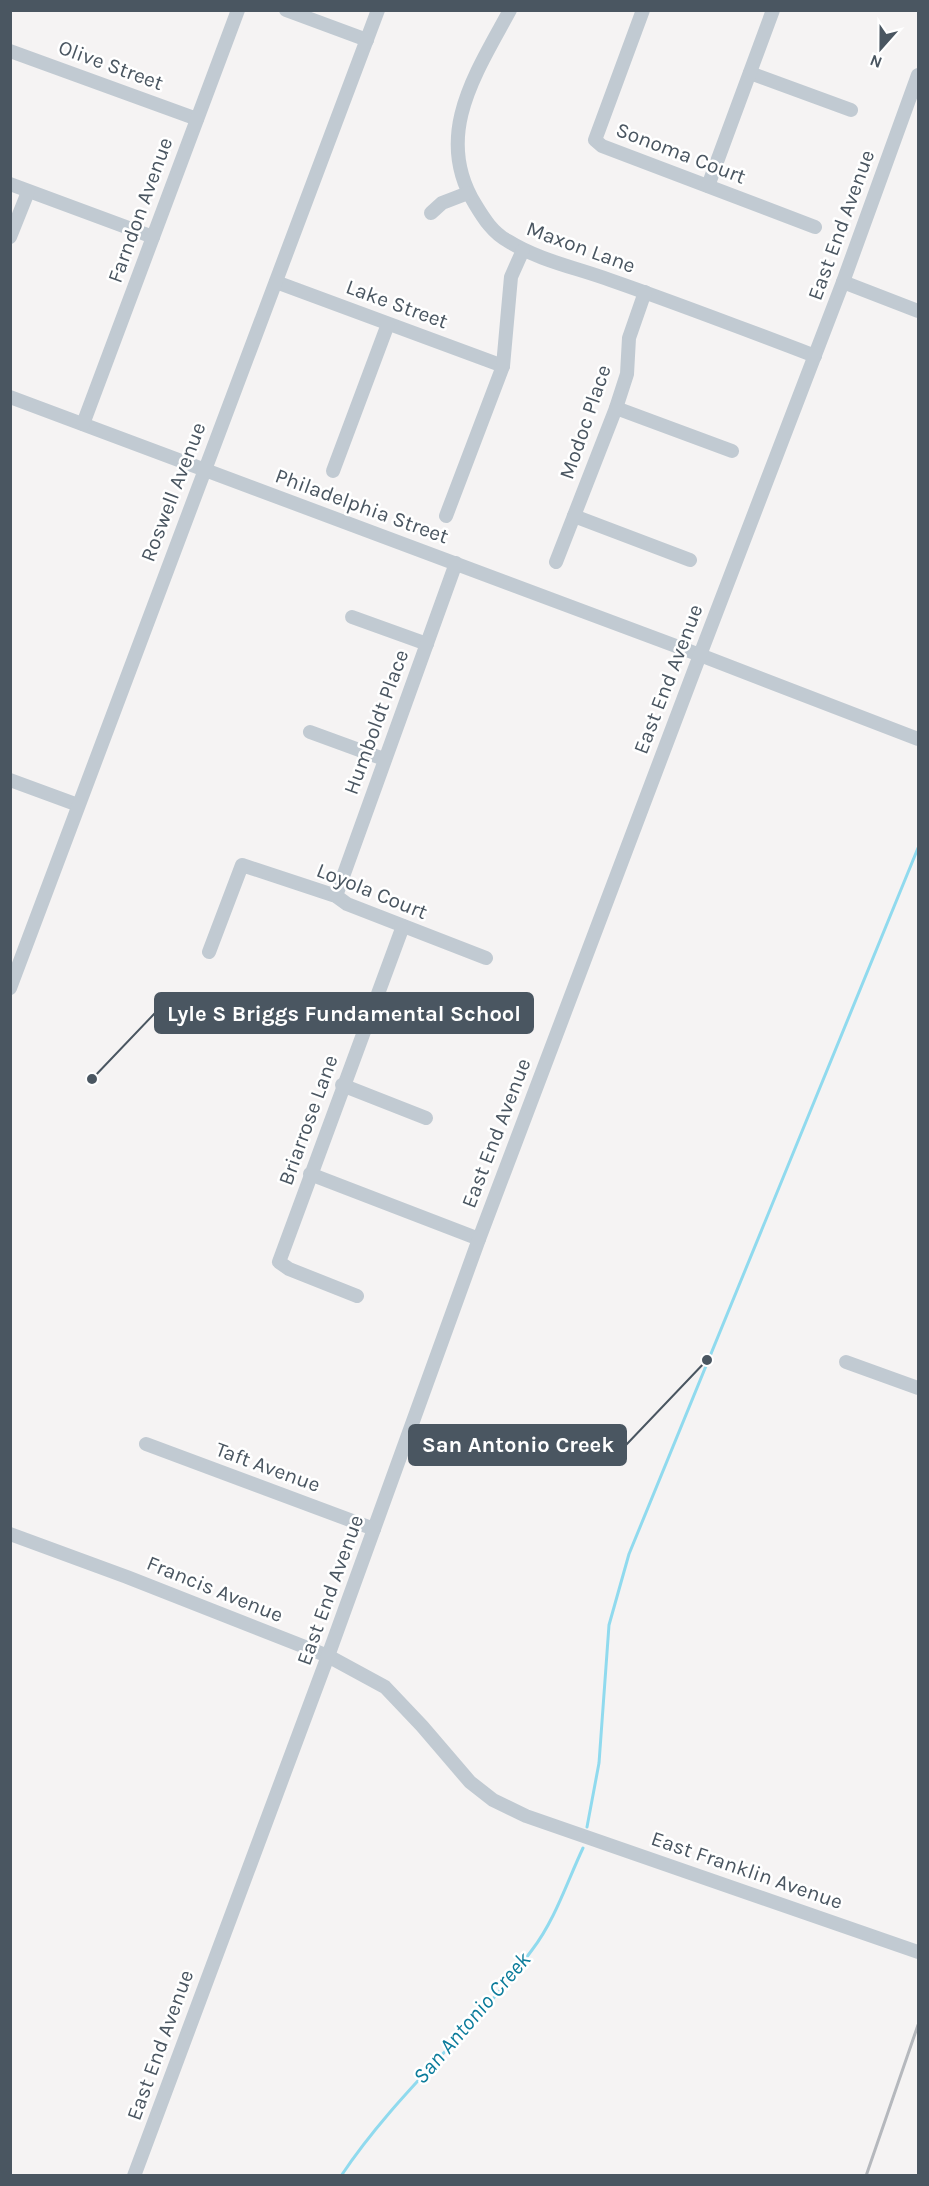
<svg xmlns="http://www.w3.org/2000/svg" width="929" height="2186" font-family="Karla,sans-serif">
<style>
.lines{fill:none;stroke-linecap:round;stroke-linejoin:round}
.stream{stroke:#90daee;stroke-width:3}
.minor{stroke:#c1cad2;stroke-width:14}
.rail{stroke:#b5b8bd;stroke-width:3}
.labels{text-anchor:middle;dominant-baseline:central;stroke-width:5;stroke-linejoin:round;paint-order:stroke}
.street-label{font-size:21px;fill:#4a5661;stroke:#fff}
.water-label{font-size:22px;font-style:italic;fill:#0c7c9b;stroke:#fff}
.leader{fill:none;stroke:#4a5661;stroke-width:2}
.callout-dot{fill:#4a5661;stroke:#fff;stroke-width:2}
.callout{fill:#4a5661;stroke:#4a5661;stroke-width:2}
.callout-label{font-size:22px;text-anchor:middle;font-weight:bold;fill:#fff}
</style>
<rect width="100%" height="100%" fill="#f5f3f3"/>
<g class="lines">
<!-- stream -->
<g class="stream">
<polyline points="587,1827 599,1763 609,1625 629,1554 918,848"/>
<path d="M341 2176C396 2093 474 2030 532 1950 555 1920 567 1882 583 1848"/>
</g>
<!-- minor -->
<g class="minor">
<polyline points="286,10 367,40"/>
<path d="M510 10C476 73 433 135 475 204 484 219 493 233 508 241 538 260 577 268 610 280 679 304 747 330 815 356"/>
<polyline points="643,10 595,140 602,146 815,227"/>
<polyline points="10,51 197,119"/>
<polyline points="750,73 851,110"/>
<polyline points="10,184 153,237"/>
<polyline points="708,186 773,10"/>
<polyline points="431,213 442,203 468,193"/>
<polyline points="10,237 28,192"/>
<polyline points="276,282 503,366"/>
<polyline points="843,282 918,311"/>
<polyline points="10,397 700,655 918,739"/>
<polyline points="616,408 732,451"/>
<polyline points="83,424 238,10"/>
<polyline points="333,471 388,324"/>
<polyline points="446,516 503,366 511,277 523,250"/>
<polyline points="574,516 690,560"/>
<polyline points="556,562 616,408 627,374 629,338 645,292"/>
<polyline points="352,617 427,644"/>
<polyline points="310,732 384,759"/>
<polyline points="10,780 78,805"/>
<polyline points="336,896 456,563"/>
<polyline points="209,952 242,865 336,896 347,904 486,958"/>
<polyline points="10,988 378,10"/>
<polyline points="342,1085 426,1118"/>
<polyline points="310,1174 479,1239"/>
<polyline points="357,1296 289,1269 279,1262 403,926"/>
<polyline points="846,1362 918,1388"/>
<polyline points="146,1444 374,1529"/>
<polyline points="10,1534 127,1577 328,1656 385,1687 422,1726 470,1782 493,1800 526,1816 918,1952"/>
<polyline points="134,2176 328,1656 479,1239 700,655 843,282 918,75"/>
</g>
<!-- rail -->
<polyline class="rail" points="866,2176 918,2025"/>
</g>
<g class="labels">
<!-- street labels -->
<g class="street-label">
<text transform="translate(111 65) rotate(20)">Olive Street</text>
<text transform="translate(681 153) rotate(21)">Sonoma Court</text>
<text transform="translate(140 210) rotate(-70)">Farndon Avenue</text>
<text transform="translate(841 225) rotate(-70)">East End Avenue</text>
<text transform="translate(581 247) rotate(20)">Maxon Lane</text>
<text transform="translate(397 304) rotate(20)">Lake Street</text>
<text transform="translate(585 422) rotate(-71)">Modoc Place</text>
<text transform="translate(173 492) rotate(-69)">Roswell Avenue</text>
<text transform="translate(362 506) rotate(20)">Philadelphia Street</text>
<text transform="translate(668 679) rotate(-69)">East End Avenue</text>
<text transform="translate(376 722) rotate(-70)">Humboldt Place</text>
<text transform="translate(372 891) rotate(22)">Loyola Court</text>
<text transform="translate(308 1120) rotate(-70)">Briarrose Lane</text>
<text transform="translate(496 1133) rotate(-69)">East End Avenue</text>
<text transform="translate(268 1467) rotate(20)">Taft Avenue</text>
<text transform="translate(215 1589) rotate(22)">Francis Avenue</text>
<text transform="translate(330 1590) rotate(-70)">East End Avenue</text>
<text transform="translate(747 1870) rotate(19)">East Franklin Avenue</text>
<text transform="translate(160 2045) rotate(-70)">East End Avenue</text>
</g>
<!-- water labels -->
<g class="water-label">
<text transform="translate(472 2018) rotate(-49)">San Antonio Creek</text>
</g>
</g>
<!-- callouts -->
<path class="leader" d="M92 1079L155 1013M707 1360L626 1445"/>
<g class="callout-dot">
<circle cx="92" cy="1079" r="6"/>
<circle cx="707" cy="1360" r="6"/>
</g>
<g class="callout">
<rect x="155" y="993" width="378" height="40" rx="6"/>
<rect x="409" y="1425" width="217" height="40" rx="6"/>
</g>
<g class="callout-label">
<text x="344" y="1021">Lyle S Briggs Fundamental School</text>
<text x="518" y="1452">San Antonio Creek</text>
</g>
<!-- border -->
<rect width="929" height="2186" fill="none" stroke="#4a5661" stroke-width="24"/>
<!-- north arrow -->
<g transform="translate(881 48) rotate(201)" stroke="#ffffff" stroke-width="4.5" paint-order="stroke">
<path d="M0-4.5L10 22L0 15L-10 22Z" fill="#4a5661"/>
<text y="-9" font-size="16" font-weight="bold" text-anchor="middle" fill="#4a5661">N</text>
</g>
</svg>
